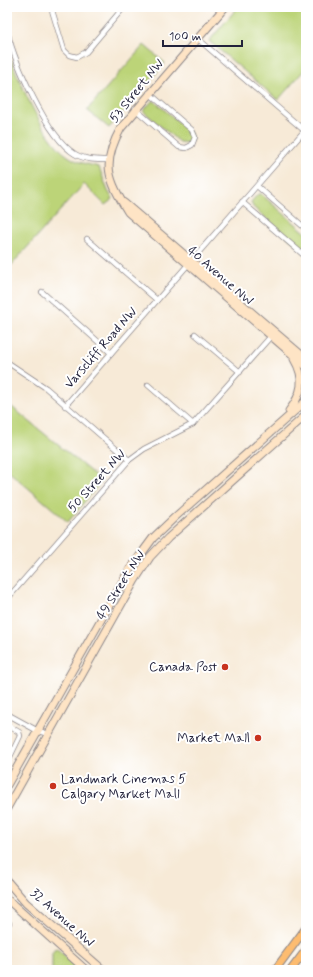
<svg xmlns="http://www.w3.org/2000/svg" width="313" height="977" font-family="Mynerve,sans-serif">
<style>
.green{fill:#bcd478;stroke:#6f7b5a}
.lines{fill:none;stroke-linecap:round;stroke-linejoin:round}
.street-casing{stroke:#8c8689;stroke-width:6}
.secondary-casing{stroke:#8c8689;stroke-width:9}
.primary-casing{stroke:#8c8689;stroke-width:9}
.street{stroke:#fff;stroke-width:4.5}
.secondary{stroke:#fee4c5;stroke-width:7}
.primary{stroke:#fdbc6f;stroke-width:7}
.poi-dot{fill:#c8321e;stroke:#fff;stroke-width:1.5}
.labels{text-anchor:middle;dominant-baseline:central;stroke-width:4;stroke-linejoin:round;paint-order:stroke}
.street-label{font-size:13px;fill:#22223b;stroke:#fff}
.poi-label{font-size:13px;fill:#22223b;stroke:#fff;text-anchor:end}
</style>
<rect width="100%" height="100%" fill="#fff"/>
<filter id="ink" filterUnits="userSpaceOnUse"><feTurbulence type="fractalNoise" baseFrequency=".025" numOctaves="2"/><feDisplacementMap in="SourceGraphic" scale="8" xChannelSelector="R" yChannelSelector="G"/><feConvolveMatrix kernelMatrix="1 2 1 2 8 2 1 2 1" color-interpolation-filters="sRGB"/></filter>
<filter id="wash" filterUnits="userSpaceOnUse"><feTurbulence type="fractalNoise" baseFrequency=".012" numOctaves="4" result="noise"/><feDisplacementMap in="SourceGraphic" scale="16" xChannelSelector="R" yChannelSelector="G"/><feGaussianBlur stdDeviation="0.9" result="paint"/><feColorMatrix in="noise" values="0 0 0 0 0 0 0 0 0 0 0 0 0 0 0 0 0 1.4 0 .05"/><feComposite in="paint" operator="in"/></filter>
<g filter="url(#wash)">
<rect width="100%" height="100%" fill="#f7ead7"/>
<!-- green -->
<g class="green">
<polygon points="238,7 306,7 306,68 278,100 209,41"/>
<polygon points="144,45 165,63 109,128 87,110"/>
<path d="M7 49C18 78 42 138 68 156 78 163 88 164 99 167L108 191 113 199 105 205 84 184 7 270Z"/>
<polygon points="153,100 190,132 192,140 188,143 179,142 143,111"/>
<polygon points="258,194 261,194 306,233 306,253 253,207 251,202"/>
<polygon points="7,403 102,481 68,522 7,470"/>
<polygon points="56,948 81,970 52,970 52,953"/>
</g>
</g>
<g filter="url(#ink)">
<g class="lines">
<defs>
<g id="street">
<polyline points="51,7 64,50 69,55 77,57 86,52 124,7"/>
<path d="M7 31C15 63 47 137 75 154 85 160 97 160 108 160"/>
<polyline points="197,38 306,132"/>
<polyline points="135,109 179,147 186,148 192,145 195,137 192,130 149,93"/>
<polyline points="257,186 306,229"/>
<polyline points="242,202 306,257"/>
<polyline points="87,239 157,300"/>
<polyline points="42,292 111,353"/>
<polyline points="195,334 240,372"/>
<polyline points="7,362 46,388 129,460"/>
<polyline points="148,385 193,424"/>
<polyline points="65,406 306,129"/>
<polyline points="45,556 129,460 144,449 193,424 272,335"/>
<polyline points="7,599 42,559"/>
<polyline points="7,714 38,731 49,734"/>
<polyline points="7,725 19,732 20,736 7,763"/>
<polyline points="7,925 9,923"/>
</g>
<g id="secondary">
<path d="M225 7 121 128C101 164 108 179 128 212L306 366"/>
<polyline points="124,203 306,359"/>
<path d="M289 411C302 394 306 379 294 359"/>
<polyline points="7,785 128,572 153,538 174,518 306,401"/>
<polyline points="7,808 135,580 150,557 168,538 306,415"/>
<polyline points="7,881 26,903 103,970"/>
<polyline points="7,899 86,970"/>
</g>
<g id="primary">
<polyline points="275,970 306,928"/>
<polyline points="291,970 306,950"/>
</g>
</defs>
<!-- street casing -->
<use href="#street" class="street-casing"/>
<!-- secondary casing -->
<use href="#secondary" class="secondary-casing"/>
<!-- primary casing -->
<use href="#primary" class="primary-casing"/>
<!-- street -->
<use href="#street" class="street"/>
<!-- secondary -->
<use href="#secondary" class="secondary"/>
<!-- primary -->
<use href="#primary" class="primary"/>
</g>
</g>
<!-- markers -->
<g class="poi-dot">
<circle cx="225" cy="667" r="4"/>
<circle cx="258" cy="738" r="4"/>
<circle cx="53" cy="786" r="4"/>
</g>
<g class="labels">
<!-- street labels -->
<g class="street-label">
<text transform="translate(137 91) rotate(-51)">53 Street NW</text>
<text transform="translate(220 276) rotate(41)">40 Avenue NW</text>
<text transform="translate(101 348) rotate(-49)">Varscliff Road NW</text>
<text transform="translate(97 481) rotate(-48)">50 Street NW</text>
<text transform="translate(121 585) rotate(-58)">49 Street NW</text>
<text transform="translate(62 918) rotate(42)">32 Avenue NW</text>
</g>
<!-- poi labels -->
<g class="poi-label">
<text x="217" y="667">Canada Post</text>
<text x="250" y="738">Market Mall</text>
<text x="61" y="779" text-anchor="start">Landmark Cinemas 5<tspan x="61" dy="15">Calgary Market Mall</tspan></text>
</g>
</g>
<!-- margin -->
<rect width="313" height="977" fill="none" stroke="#fff" stroke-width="24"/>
<!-- scale -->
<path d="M163 40v6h79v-6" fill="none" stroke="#22223b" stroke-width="2"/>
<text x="169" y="40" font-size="12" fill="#22223b" stroke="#ffffff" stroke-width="3" paint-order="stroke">100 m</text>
</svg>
